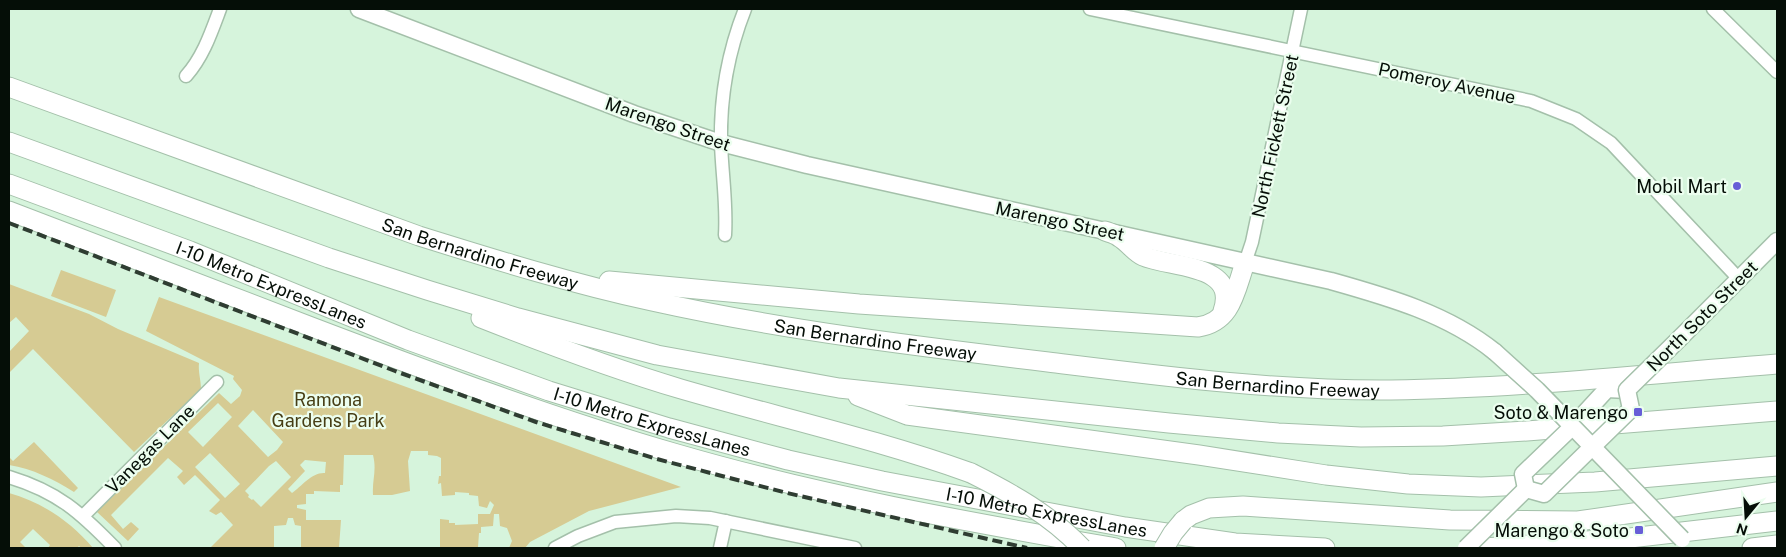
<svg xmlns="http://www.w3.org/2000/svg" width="1786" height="557" font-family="'Public Sans',sans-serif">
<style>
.green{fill:#d6cb93;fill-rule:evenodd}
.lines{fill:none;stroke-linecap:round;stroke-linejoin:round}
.minor-casing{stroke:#a4c0aa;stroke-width:15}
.major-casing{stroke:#a4c0aa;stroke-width:19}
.highway-casing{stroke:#a4c0aa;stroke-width:21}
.minor{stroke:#fff;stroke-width:12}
.major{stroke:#fff;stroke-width:16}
.highway{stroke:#fff;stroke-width:19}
.rail{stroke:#2f3d32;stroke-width:4;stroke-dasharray:10 5;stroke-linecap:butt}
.major-bridge-casing{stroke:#a4c0aa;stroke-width:19;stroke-linecap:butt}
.highway-bridge-casing{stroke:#a4c0aa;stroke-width:21;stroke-linecap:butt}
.major-bridge{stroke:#fff;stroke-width:16}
.highway-bridge{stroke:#fff;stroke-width:19}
.poi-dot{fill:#675ed7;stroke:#ecfeef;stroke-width:2}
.labels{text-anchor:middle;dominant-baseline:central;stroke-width:4.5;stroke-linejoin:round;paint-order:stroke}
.street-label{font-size:18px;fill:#050e07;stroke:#ecfeef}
.poi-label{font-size:18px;fill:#050e07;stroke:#ecfeef;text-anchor:end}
.park-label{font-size:18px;fill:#463e15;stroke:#ecfeef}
</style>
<rect width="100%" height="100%" fill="#d6f4dc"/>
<!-- green -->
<g class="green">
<polygon points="61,270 116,290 106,317 51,296"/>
<path d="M9 284 89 314 118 329 199 363C198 372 201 380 201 389L134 452 33 349 9 373V352L29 331 16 317 9 323Z"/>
<path d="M159 297 681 487 589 511 530 542 525 548H509L512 541 507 528 500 526 499 514H494L493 526 481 527V533H479L478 547 481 548H440V519L449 520V523H455V525L478 524V514H490L494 505 490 501 487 508 479 506 478 496 469 495V493L455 492V495L442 496 441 483 438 484 439 476H441V458L437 456 428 455V451H411L408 461 410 491 392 495H373C372 479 377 471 373 455H344L343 485H340V492L314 491V494H306V504L297 505V508L306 510V520H341L339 548H301V526L295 525 293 518H288L286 525 274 526V548H210L233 525 221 512 216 515 209 511 220 500 195 475 184 485 177 477 183 471 168 458 111 515 123 529 131 522 139 529 128 541 97 512 219 393 231 404 240 396 242 390 233 379 234 376 146 331ZM218 403 232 417 203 447 188 432ZM253 410 283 442 277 450 268 457 238 426ZM210 453 240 484 225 498 195 467ZM305 460 326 462 325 473C312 472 302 486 292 493L288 489 305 471 300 465ZM276 461 291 477 261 507 253 499 252 500 248 497 249 495 245 491 269 466Z"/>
<path d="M34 442 78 488 74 492C53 479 33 469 9 465V457L13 461Z"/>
<path d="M9 493C42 502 71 522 93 548H81L79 546 77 548H48L50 545 33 529 20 542 26 548H9Z"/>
</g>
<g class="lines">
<defs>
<g id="minor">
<polyline points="1090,9 1531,101 1576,119 1611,143 1739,279"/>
<polyline points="1713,9 1777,72"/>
<path d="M186 76C203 57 211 33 220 9"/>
<path d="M725 235C727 204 722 174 721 143 720 97 728 52 745 9"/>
<polyline points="1245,263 1252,242 1301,9"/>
<path d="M9 477C58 492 80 512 115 548"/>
<polyline points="83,516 217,382"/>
<polyline points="555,548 578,536 615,522 676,516 710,518 855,548"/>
<polyline points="720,548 726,521"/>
</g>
<g id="major">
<path d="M359 9 634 114 721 143 807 165 1331 281C1388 297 1448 314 1495 352"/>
<polyline points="1680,338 1777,241"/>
<polyline points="1572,427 1607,389 1627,390"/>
</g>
<g id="highway">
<path id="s1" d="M9 87 419 236C496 260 573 284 652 301 782 330 915 346 1048 362 1162 376 1276 391 1391 390 1520 388 1649 374 1777 364"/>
<polyline points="9,142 329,258 427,290 518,318 657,355 839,388 1169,423 1278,433 1361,437 1443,436 1527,431 1777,411"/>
<path id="s2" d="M9 184 190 251 408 340 549 391 669 428 788 460 882 481 1125 527 1235 543 1325 548"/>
<path d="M9 211C109 249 209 288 309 326 430 372 552 418 677 454 821 496 969 522 1116 548"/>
<path d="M1105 231C1110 233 1115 234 1119 237 1128 242 1134 252 1143 256 1170 268 1239 263 1223 311"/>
<path d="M609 281 859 304 1198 327C1232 322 1235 291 1245 263"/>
<path d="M481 318C547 344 613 369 681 389 777 417 876 439 971 473"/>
<polyline points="858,396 907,415 1199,455 1326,475 1408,484 1481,487 1595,482 1777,466"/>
<polyline points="1183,521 1191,515 1209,508 1243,506 1450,520 1578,521 1777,492"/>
<polyline points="1484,548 1630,538 1777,521"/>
<polyline points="1752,548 1777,545"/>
</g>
</defs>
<!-- minor casing -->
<use href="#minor" class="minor-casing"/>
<!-- major casing -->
<use href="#major" class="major-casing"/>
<!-- highway casing -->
<use href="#highway" class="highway-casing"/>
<!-- minor -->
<use href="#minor" class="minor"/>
<!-- major -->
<use href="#major" class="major"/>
<!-- highway -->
<use href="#highway" class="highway"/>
<!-- rail -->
<polyline class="rail" points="9,223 395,371 536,422 657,459 787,493 1027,548"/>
<defs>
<g id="major-bridge">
<polyline points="1495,352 1537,390 1682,539"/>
<polyline points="1526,489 1544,494 1631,409 1627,390 1680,338"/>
<polyline points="1526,489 1523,474 1572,427"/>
<polyline points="1466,548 1526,489"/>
</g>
<g id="highway-bridge">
<path d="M971 473C1013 494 1049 514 1082 548"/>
<polyline points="1164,548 1173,533 1183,521"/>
</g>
</defs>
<!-- major-bridge casing -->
<use href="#major-bridge" class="major-bridge-casing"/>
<!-- highway-bridge casing -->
<use href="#highway-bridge" class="highway-bridge-casing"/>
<!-- major-bridge -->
<use href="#major-bridge" class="major-bridge"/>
<!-- highway-bridge -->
<use href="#highway-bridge" class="highway-bridge"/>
</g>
<!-- markers -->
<g class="poi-dot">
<circle cx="1737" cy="186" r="5"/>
<rect x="1633" y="407" width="10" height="10" rx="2.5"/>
<rect x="1634" y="525" width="10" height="10" rx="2.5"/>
</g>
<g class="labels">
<!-- street labels -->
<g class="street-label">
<text transform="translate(1447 83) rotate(12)">Pomeroy Avenue</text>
<text transform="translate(668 124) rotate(19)">Marengo Street</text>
<text transform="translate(1275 136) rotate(-78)">North Fickett Street</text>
<text transform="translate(1060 221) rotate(12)">Marengo Street</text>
<text stroke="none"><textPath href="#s1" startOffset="500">San Bernardino Freeway</textPath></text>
<text stroke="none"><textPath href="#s2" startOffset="281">I-10 Metro ExpressLanes</textPath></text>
<text transform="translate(1702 316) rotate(-45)">North Soto Street</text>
<text stroke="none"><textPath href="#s1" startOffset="905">San Bernardino Freeway</textPath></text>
<text stroke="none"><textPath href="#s1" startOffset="1310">San Bernardino Freeway</textPath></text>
<text stroke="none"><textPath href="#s2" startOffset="686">I-10 Metro ExpressLanes</textPath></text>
<text transform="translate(150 449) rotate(-45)">Vanegas Lane</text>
<text stroke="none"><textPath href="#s2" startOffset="1091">I-10 Metro ExpressLanes</textPath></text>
</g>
<!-- poi labels -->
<g class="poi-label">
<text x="1727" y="186">Mobil Mart</text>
<text x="1628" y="412">Soto &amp; Marengo</text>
<text x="1629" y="530">Marengo &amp; Soto</text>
</g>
<!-- park labels -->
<g class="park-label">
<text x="328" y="399">Ramona<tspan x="328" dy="21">Gardens Park</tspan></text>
</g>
</g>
<!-- border -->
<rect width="1786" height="557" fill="none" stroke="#050e07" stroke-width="20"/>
<!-- north arrow -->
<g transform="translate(1746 517) rotate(198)" stroke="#ecfeef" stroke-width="4" paint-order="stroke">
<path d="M0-4L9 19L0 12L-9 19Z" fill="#050e07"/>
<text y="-8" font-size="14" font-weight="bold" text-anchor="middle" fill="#050e07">N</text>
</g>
</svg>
